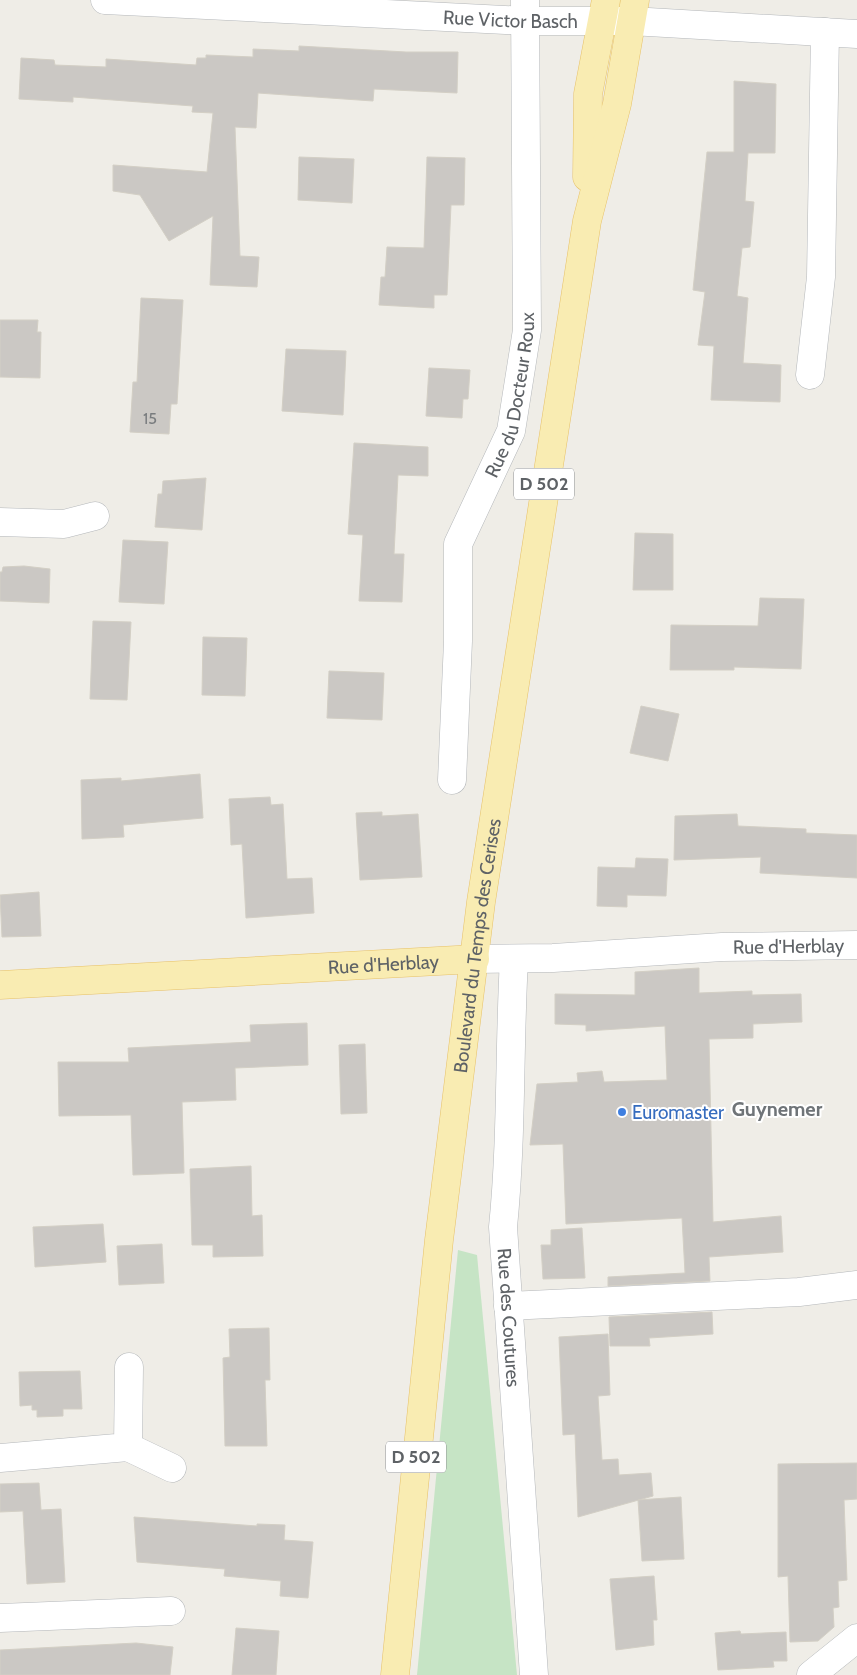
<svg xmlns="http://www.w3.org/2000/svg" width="857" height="1675" font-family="Cabin,sans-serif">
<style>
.green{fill:#c6e4c5}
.building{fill:#cbc8c4;stroke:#d3cfc5}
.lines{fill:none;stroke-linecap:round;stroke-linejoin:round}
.minor-casing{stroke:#b4b7ba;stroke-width:29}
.major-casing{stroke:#e7c168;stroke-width:29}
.minor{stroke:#fff;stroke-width:28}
.major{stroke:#f9ecb2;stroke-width:28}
.shop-dot{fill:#3f7fe0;stroke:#fff;stroke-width:2}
.labels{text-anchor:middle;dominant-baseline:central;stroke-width:4;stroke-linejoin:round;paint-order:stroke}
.number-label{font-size:16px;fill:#797c7e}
.shield{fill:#fff;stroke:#8e9194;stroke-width:1}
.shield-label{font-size:18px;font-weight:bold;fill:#5e6266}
.street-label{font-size:19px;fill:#5e6266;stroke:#fff}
.shop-label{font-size:19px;fill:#366cbe;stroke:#fff;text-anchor:start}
.neighbourhood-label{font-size:20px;font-weight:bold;fill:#6f7478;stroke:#fff}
</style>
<rect width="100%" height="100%" fill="#efede7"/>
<!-- green -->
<polygon class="green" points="458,1250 477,1255 517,1675 417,1675"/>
<!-- building -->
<g class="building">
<polygon points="299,46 406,52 458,52 457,93 374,89 373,101 258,93 256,128 235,127 240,256 259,257 257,287 210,285 213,216 169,241 140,195 113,191 113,165 207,172 213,113 192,112 193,106 73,97 73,102 19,99 21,58 54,60 55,65 106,67 106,59 196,65 197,58 206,58 206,55 253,57 253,49 299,51"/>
<polygon points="734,81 776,84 775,153 748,153 745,201 754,202 750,247 742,248 737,296 748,298 743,363 781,365 780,402 711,400 714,346 698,345 705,292 693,290 707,152 734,152"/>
<polygon points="299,157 354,159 352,203 298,200"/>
<polygon points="427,157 465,158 464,205 451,205 447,295 434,295 434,308 379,305 381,277 385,277 387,247 424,248"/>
<polygon points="141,298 183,300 177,404 171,404 169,434 130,432 133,382 137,382"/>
<polygon points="0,320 38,320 37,332 41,332 40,378 0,377"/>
<polygon points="286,349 346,351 343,415 282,411"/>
<polygon points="429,368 470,370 468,399 463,399 462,418 426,416"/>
<polygon points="354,443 428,447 428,476 398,475 394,554 404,554 402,602 359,601 363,535 348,534"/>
<polygon points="206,478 202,530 155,527 158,494 162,494 163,481"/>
<polygon points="635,533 673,534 673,590 633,590"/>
<polygon points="123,540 168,542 164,604 119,602"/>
<polygon points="24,566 50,569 49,603 0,601 0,572 2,572 3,567"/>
<polygon points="760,598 804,599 801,669 734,667 734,670 670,670 671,625 758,626"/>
<polygon points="93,621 131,622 127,700 90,699"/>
<polygon points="203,637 247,638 245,696 202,695"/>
<polygon points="329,671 384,673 382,720 327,718"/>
<polygon points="641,706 679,714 668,761 630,753"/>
<polygon points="200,774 203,818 123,825 124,837 82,839 81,780 121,778 121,781"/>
<polygon points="270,797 271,805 283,804 287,879 312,878 314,913 246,918 242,844 231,845 229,799"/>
<polygon points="382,812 382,816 418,814 422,877 360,880 356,813"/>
<polygon points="737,814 738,826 806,829 806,833 857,835 857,878 760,873 761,857 674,860 675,816"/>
<polygon points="636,858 668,859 666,896 627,895 627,907 597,906 598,867 635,868"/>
<polygon points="39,892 41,936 2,937 0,895"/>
<polygon points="699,968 699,993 752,991 752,995 801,994 802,1022 753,1024 753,1038 709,1039 713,1222 781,1216 783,1252 709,1257 710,1281 608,1286 608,1277 685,1273 682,1218 566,1224 563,1144 530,1145 537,1084 578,1082 577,1073 602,1071 604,1082 667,1080 665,1026 586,1031 586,1025 555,1024 555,994 635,995 635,972"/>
<polygon points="307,1023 308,1065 235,1068 236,1100 182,1102 184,1173 133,1175 131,1115 59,1116 58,1062 129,1062 128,1048 251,1042 250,1025"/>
<polygon points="365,1044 367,1113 341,1114 339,1045"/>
<polygon points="251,1166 252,1216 262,1215 263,1256 213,1257 213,1245 192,1245 190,1169"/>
<polygon points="103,1224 106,1262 35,1267 33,1227"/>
<polygon points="582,1228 585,1278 543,1279 541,1245 551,1245 551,1230"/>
<polygon points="162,1244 164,1283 119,1285 117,1246"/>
<polygon points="712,1312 713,1334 649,1338 650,1346 610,1346 609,1317"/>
<polygon points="269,1328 270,1380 265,1380 267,1446 225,1446 223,1358 230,1357 229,1329"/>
<polygon points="608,1334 610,1395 598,1396 602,1460 618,1459 619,1475 651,1473 653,1496 578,1517 575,1434 563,1435 559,1337"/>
<polygon points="80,1371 82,1409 63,1409 63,1416 37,1417 37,1410 32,1410 32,1405 20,1406 19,1372"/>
<polygon points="857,1463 857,1499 844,1500 847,1580 838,1581 839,1607 833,1608 834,1627 818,1641 790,1642 788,1576 778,1577 778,1464"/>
<polygon points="39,1483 41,1510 61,1509 65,1582 27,1584 23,1511 0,1512 0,1484"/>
<polygon points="681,1497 684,1559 642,1561 638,1500"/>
<polygon points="134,1517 257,1526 257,1524 285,1525 284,1540 313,1542 308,1598 280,1596 281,1581 224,1576 225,1569 137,1562"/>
<polygon points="654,1576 657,1620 653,1620 654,1645 616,1650 610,1579"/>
<polygon points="236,1628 279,1631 276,1675 232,1675"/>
<polygon points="740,1631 741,1634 786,1632 787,1661 773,1661 774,1667 718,1670 715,1633"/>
<polygon points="136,1643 173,1647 170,1675 0,1675 0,1650"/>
</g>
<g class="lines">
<defs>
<g id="minor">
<path id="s1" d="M105 0 527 21H631L857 34"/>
<polyline points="810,375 821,277 825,32"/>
<polyline points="0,522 64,524 95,516"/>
<path id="s2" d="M452 780 458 641V544L511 431 527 330 525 0"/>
<path id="s3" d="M475 959 553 958 722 947 857 945"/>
<path id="s4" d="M514 959C509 1048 512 1138 503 1227L534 1675"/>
<polyline points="508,1306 799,1292 857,1285"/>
<polyline points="128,1447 172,1468"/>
<polyline points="0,1458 128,1447 129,1367"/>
<polyline points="0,1618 171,1611"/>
<polyline points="811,1675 857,1638"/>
</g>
<g id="major">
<polyline points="587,177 588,94 606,0"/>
<path id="s5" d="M0 985 475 959"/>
<path id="s6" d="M395 1675 439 1240 481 902 587 221 617 104 635 0"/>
</g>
</defs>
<!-- minor casing -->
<use href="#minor" class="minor-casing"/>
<!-- major casing -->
<use href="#major" class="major-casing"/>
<!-- minor -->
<use href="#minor" class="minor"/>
<!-- major -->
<use href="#major" class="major"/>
</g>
<!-- markers -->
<circle class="shop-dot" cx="622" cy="1112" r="5"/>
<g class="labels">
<!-- number labels -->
<g class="number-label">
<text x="150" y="418">15</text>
</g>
<!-- shield labels -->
<g class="shield">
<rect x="514" y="468.5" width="60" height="31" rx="4"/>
<rect x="386" y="1441.5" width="60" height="31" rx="4"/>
</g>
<g class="shield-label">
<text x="544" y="484">D 502</text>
<text x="416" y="1457">D 502</text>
</g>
<!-- street labels -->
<g class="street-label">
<text stroke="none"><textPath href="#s1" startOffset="406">Rue Victor Basch</textPath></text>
<text stroke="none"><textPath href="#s2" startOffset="396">Rue du Docteur Roux</textPath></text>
<text stroke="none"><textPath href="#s6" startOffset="734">Boulevard du Temps des Cerises</textPath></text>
<text stroke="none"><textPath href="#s3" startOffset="314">Rue d'Herblay</textPath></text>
<text stroke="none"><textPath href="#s5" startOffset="384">Rue d'Herblay</textPath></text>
<text stroke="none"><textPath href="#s4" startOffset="359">Rue des Coutures</textPath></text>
</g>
<!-- shop labels -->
<g class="shop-label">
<text x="632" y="1112">Euromaster</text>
</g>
<!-- neighbourhood labels -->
<g class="neighbourhood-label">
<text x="777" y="1109">Guynemer</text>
</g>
</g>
</svg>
